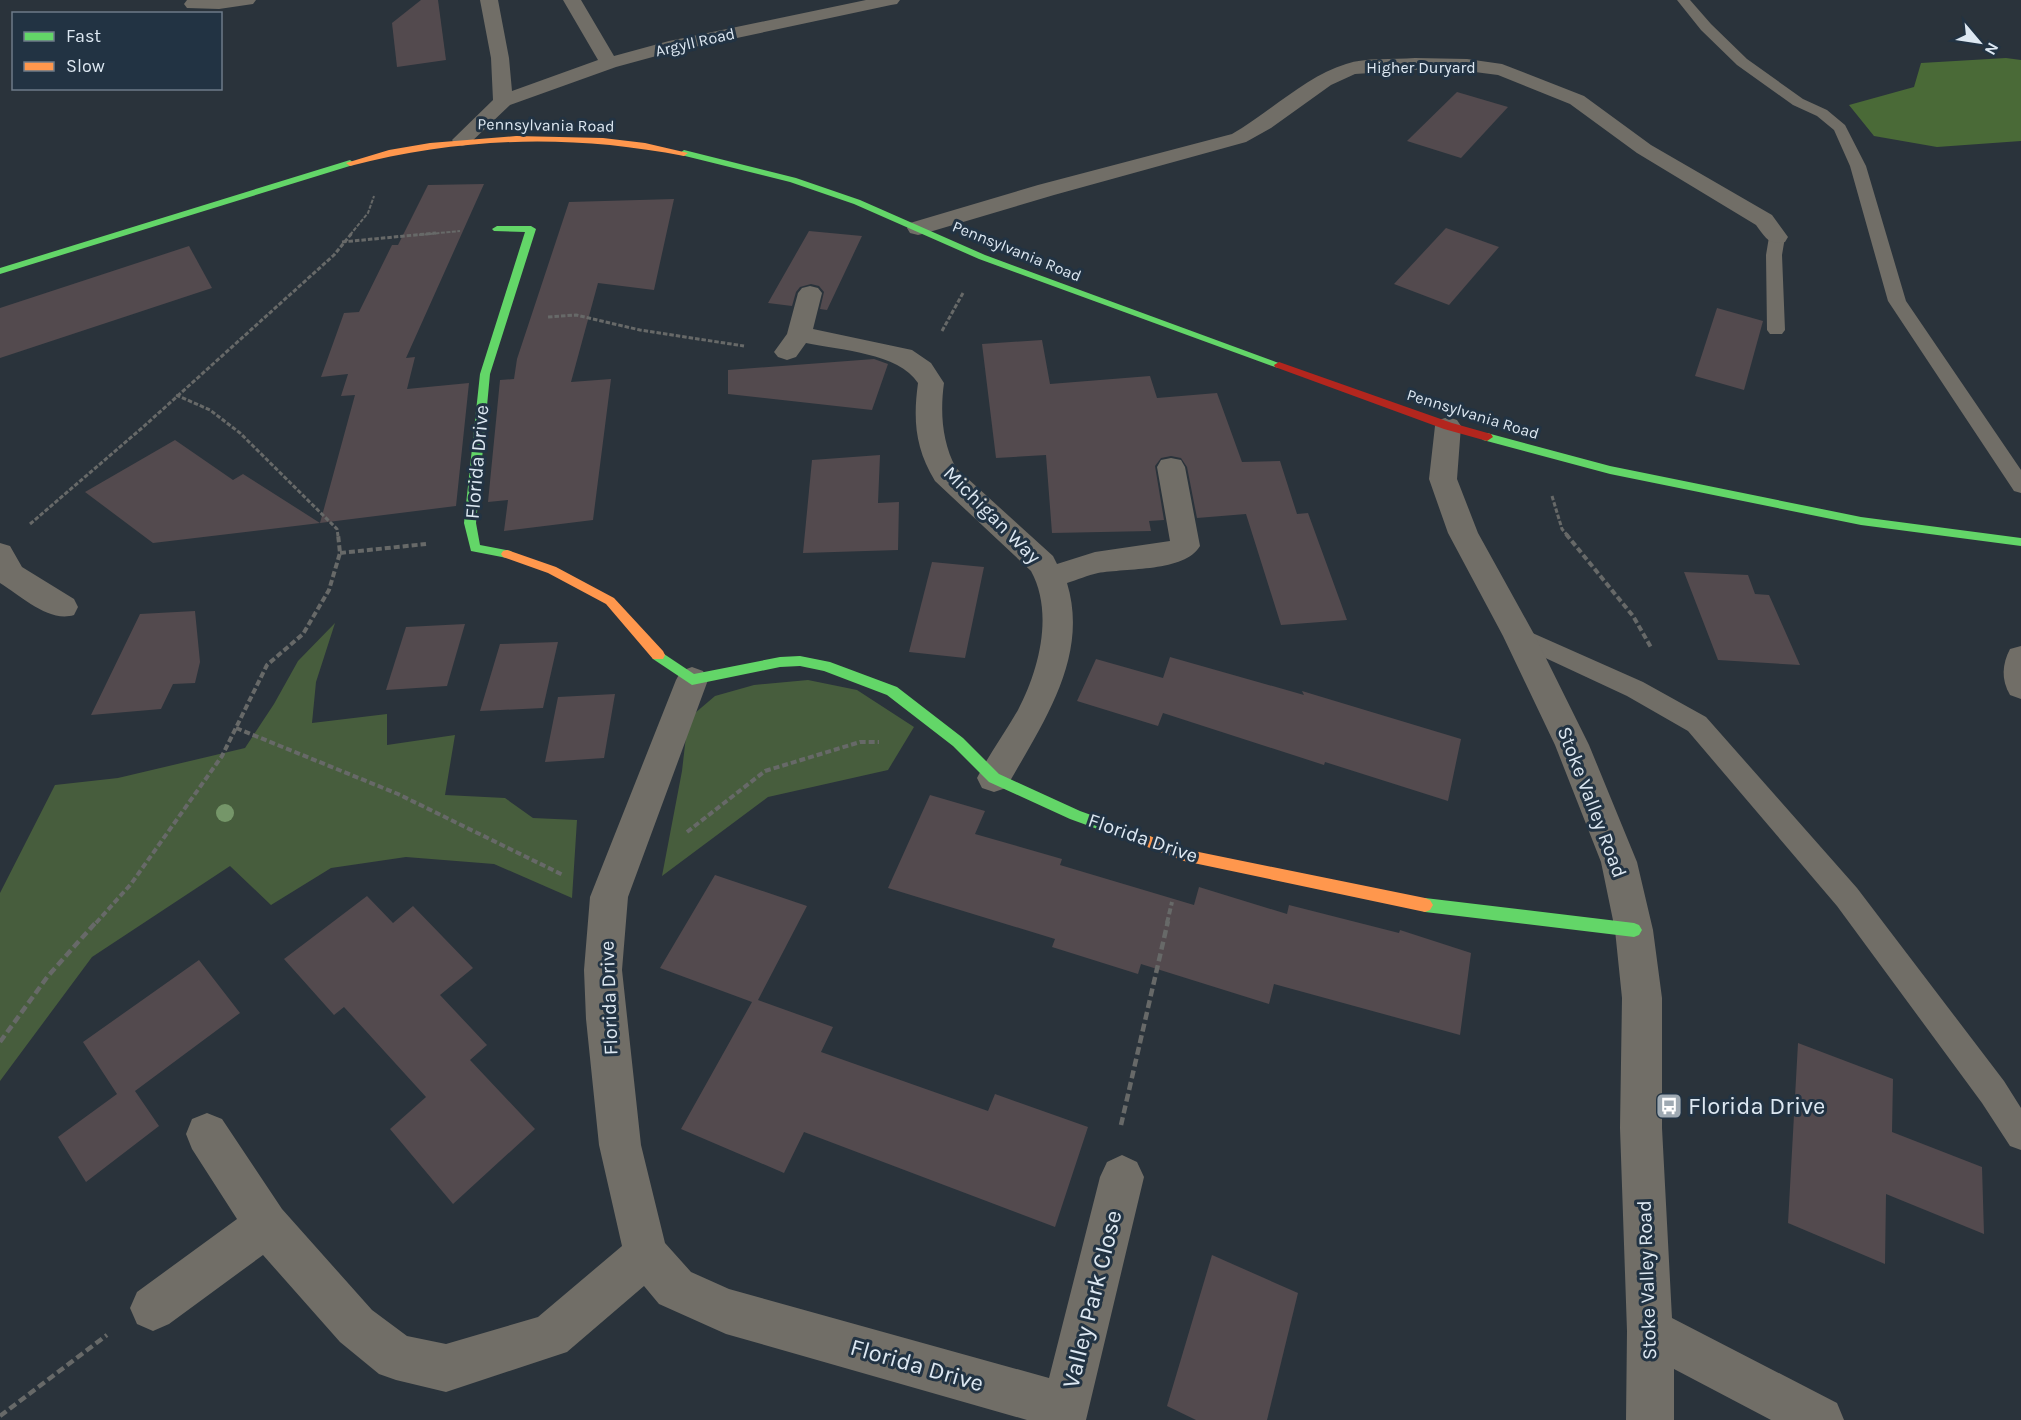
<svg xmlns="http://www.w3.org/2000/svg" width="2021" height="1420" font-family="Karla,sans-serif">
<style>
.green{fill:#475d3d}
.forest{fill:#4a6a37}
.building{fill:#534a4e}
.lines{fill:none;stroke-linecap:round;stroke-linejoin:round}
.path-far3{stroke:#676968;stroke-width:2;stroke-dasharray:4 1.5;stroke-linecap:butt}
.path-far2{stroke:#676968;stroke-width:3;stroke-dasharray:4.5 2;stroke-linecap:butt}
.path-far1{stroke:#676968;stroke-width:4;stroke-dasharray:6 3;stroke-linecap:butt}
.path{stroke:#676968;stroke-width:4.5;stroke-dasharray:8 4;stroke-linecap:butt}
.lane{fill:#716e67;fill-rule:evenodd}
.street{fill:#716e67;fill-rule:evenodd}
.fast{fill:#63d668;fill-rule:evenodd}
.slow{fill:#ff974d;fill-rule:evenodd}
.jam{fill:#b3261e;fill-rule:evenodd}
.tree{fill:#759669}
.labels{text-anchor:middle;dominant-baseline:central;stroke-width:6;stroke-linejoin:round;paint-order:stroke}
.far-street-label{font-size:16px;fill:#dde8f2;stroke:#223343}
.street-label{font-size:20px;fill:#dde8f2;stroke:#223343}
.near-poi-label{font-size:24px;fill:#dde8f2;stroke:#223343;text-anchor:start}
.near-street-label{font-size:24px;fill:#dde8f2;stroke:#223343}
</style>
<rect width="100%" height="100%" fill="#2a333b"/>
<!-- green -->
<g class="green">
<polygon points="335,623 316,682 312,723 387,714 387,745 455,735 445,795 505,798 533,818 577,820 572,898 494,864 406,857 331,868 271,905 230,866 92,957 0,1081 0,893 55,785 118,778 245,748 274,704 298,661"/>
<polygon points="808,680 857,690 914,727 888,770 768,797 662,876 682,771 688,719 715,696 754,685"/>
</g>
<!-- forest -->
<polygon class="forest" points="2006,58 2021,60 2021,141 1937,147 1874,136 1849,105 1914,87 1921,63"/>
<!-- building -->
<g class="building">
<polygon points="421,0 438,0 446,60 397,67 392,23"/>
<polygon points="1457,92 1508,107 1461,158 1407,141"/>
<polygon points="484,184 406,358 415,357 407,389 469,383 456,506 320,523 355,395 341,396 348,374 321,377 344,313 359,312 392,245 398,245 428,185"/>
<polygon points="674,199 654,290 598,283 571,382 611,379 593,520 504,531 508,500 488,502 500,380 514,379 517,359 569,202"/>
<polygon points="1446,228 1499,247 1449,305 1394,284"/>
<polygon points="809,231 862,236 827,310 820,309 824,292 819,286 811,284 800,287 796,292 792,306 768,303"/>
<polygon points="189,246 212,288 0,358 0,308"/>
<polygon points="1717,308 1763,321 1744,390 1695,376"/>
<polygon points="1042,340 1050,384 1150,376 1157,398 1217,393 1242,462 1280,461 1297,514 1308,513 1347,620 1281,625 1246,514 1197,518 1187,467 1181,458 1171,456 1161,458 1155,466 1164,520 1149,521 1151,531 1052,533 1046,455 996,458 982,344"/>
<polygon points="874,359 888,364 872,410 728,394 728,370"/>
<polygon points="175,440 233,480 243,474 320,523 153,543 85,492"/>
<polygon points="880,455 878,503 899,502 898,550 803,553 812,460"/>
<polygon points="932,562 984,567 965,658 909,652"/>
<polygon points="1684,572 1748,575 1755,594 1769,595 1800,665 1718,660"/>
<polygon points="195,611 200,662 195,683 173,684 161,709 91,715 140,614"/>
<polygon points="465,624 447,686 386,690 406,627"/>
<polygon points="558,642 543,708 480,711 500,644"/>
<polygon points="1170,657 1304,695 1302,691 1461,739 1448,801 1325,762 1324,765 1163,713 1158,726 1077,701 1096,659 1163,678"/>
<polygon points="615,694 604,758 545,762 558,697"/>
<polygon points="930,795 985,811 975,834 1062,859 1060,865 1194,905 1199,887 1287,914 1289,905 1399,933 1400,930 1471,953 1460,1035 1274,984 1269,1004 1141,964 1138,974 1052,947 1055,939 888,888"/>
<polygon points="715,875 807,906 758,1000 833,1027 821,1052 988,1111 995,1094 1088,1127 1055,1227 804,1132 784,1173 681,1129 752,1002 660,968"/>
<polygon points="367,896 393,923 413,906 473,968 440,995 487,1045 470,1060 535,1129 453,1204 390,1129 426,1097 344,1007 334,1015 284,959"/>
<polygon points="199,960 240,1013 135,1091 159,1126 86,1182 58,1137 117,1094 83,1042"/>
<polygon points="1798,1043 1893,1079 1892,1132 1982,1167 1984,1234 1886,1194 1885,1264 1788,1223"/>
<polygon points="1212,1255 1298,1293 1267,1420 1196,1420 1167,1406"/>
</g>
<g class="lines">
<!-- path-far3 -->
<g class="path-far3">
<polyline points="350,235 368,213 374,196"/>
<polyline points="419,235 460,231"/>
</g>
<!-- path-far2 -->
<g class="path-far2">
<polyline points="342,242 436,233"/>
<polyline points="548,317 576,315 640,330 744,346"/>
<polyline points="942,331 963,293"/>
<polyline points="176,395 210,410 240,433 337,529 338,536"/>
<polyline points="1552,496 1562,529 1568,536"/>
<polyline points="30,524 142,428 334,255 352,233"/>
</g>
<!-- path-far1 -->
<g class="path-far1">
<polyline points="1566,534 1633,616 1652,649"/>
<polyline points="340,553 426,544"/>
<polyline points="236,728 398,794 563,875"/>
<polyline points="687,832 765,771 860,742 879,742"/>
<polyline points="96,923 131,884 222,756 267,665 303,634 329,590 340,553 338,534"/>
<polyline points="1167,923 1172,902"/>
</g>
<!-- path -->
<g class="path">
<polyline points="0,1042 48,976 97,921"/>
<polyline points="1121,1125 1168,921"/>
<polyline points="0,1416 107,1335"/>
</g>
<!-- lane -->
<g class="lane">
<polygon points="1677,0 1690,0 1711,24 1747,59 1803,99 1827,110 1845,125 1866,166 1906,301 2021,470 2021,493 2014,491 1888,301 1850,166 1834,130 1817,116 1793,105 1737,65 1701,30"/>
<polygon points="1777,232 1785,237 1782,255 1785,330 1782,334 1770,334 1767,330 1766,255 1769,237"/>
<polygon points="1519,627 1643,682 1706,717 1857,888 2004,1081 2021,1108 2021,1150 2010,1146 1982,1103 1837,906 1688,731 1627,696 1511,642 1508,636 1511,630"/>
</g>
<!-- street -->
<g class="street">
<polygon points="187,0 256,0 253,4 219,9 187,8 184,4"/>
<polygon points="480,0 498,0 509,58 512,91 598,60 563,0 581,0 614,56 669,41 866,0 900,0 897,4 891,5 671,52 616,67 510,105 469,144 462,146 455,144 452,140 493,100 491,58"/>
<path d="M1415 58 1467 59 1502 64 1584 96 1651 145 1772 215 1788 237 1785 242C1769 246 1765 237 1756 225L1637 153 1570 104 1498 75 1467 71 1415 70 1355 74 1331 85 1271 128 1246 142 1054 195 926 233 918 235 910 233 907 228 910 223 1038 185 1232 134C1269 113 1306 76 1346 64 1366 57 1393 60 1415 58Z"/>
<path d="M810 286 818 288 822 293 813 329 912 350 931 363 944 383C940 412 942 442 956 468L1053 556 1057 564 1095 552 1170 541 1157 467 1161 460 1171 458 1181 460 1185 467 1200 546C1185 572 1126 568 1098 573 1088 575 1077 580 1067 583 1090 658 1041 726 1006 788L994 792 982 788 977 778C989 754 1005 733 1018 710 1039 670 1054 613 1031 571L935 481C915 448 913 420 918 383 899 353 839 350 806 343L796 357 787 360 778 357 774 352 787 334 798 293 802 288Z"/>
<polygon points="1448,417 1457,420 1461,426 1457,479 1478,533 1535,636 1589,745 1637,862 1653,930 1662,998 1662,1128 1672,1318 1837,1403 1844,1420 1771,1420 1674,1369 1674,1420 1626,1420 1627,1331 1620,1128 1622,998 1615,930 1601,862 1555,745 1503,636 1448,533 1429,479 1435,426 1439,420"/>
<path d="M0 543 10 546 22 567 74 599 78 607 74 615C49 623 21 596 0 583Z"/>
<path d="M2021 646V699L2010 695C2001 680 2002 664 2010 649Z"/>
<polygon points="692,667 703,671 708,680 628,897 622,970 641,1145 665,1243 691,1272 729,1289 1049,1378 1100,1177 1107,1162 1122,1155 1137,1162 1144,1177 1086,1420 1027,1420 726,1334 659,1304 644,1286 567,1352 446,1392 396,1380 379,1374 340,1342 263,1255 169,1324 153,1331 137,1324 130,1308 137,1292 237,1219 192,1149 186,1134 192,1119 207,1113 222,1119 282,1209 372,1310 407,1336 446,1344 538,1317 622,1246 599,1145 586,1019 584,970 590,897 676,680 681,671"/>
</g>
<!-- fast -->
<g class="fast">
<polygon points="684,150 796,178 860,200 985,255 1284,365 1279,368 1275,367 979,259 854,204 790,182 681,155 680,153"/>
<polygon points="350,160 354,163 353,165 0,274 0,268"/>
<polygon points="497,226 531,226 536,229 490,374 476,523 480,545 511,551 513,554 511,557 507,558 471,551 464,523 480,374 525,232 494,231 492,229"/>
<polygon points="1487,433 1610,466 1861,517 2021,538 2021,546 1861,525 1610,474 1483,440 1481,437"/>
<polygon points="658,650 694,674 780,657 800,656 830,662 897,687 963,738 999,774 1080,811 1152,837 1154,841 1152,845 1147,847 1070,819 989,782 953,746 887,695 824,671 800,666 780,667 692,685 653,659 651,655"/>
<polygon points="1425,898 1634,923 1639,925 1642,930 1639,935 1634,937 1425,912 1420,910 1417,905 1420,900"/>
</g>
<!-- slow -->
<g class="slow">
<path d="M516 136 603 138 645 143 688 153 684 156C569 134 463 137 350 166L346 163 389 150 430 143Z"/>
<polygon points="507,550 556,567 614,598 663,651 665,655 663,659 653,659 606,604 548,573 503,557 501,554 503,551"/>
<polygon points="1147,835 1184,849 1425,898 1430,900 1433,905 1430,910 1425,912 1184,861 1142,845 1140,841 1142,837"/>
</g>
<!-- jam -->
<polygon class="jam" points="1279,362 1452,423 1491,434 1493,437 1487,441 1444,429 1275,367 1274,365"/>
</g>
<!-- trees -->
<circle class="tree" cx="225" cy="813" r="9"/>
<!-- icons -->
<defs>
<symbol id="bus-square" viewBox="-11 -11 22 22"><rect x="-9" y="-9" width="18" height="18" rx="4" fill="#9ea9b2" stroke="#223343"/><path d="M-5-6H5V4H4V6H2V4H-2V6H-4V4H-5ZM-3.5-4V0h7V-4ZM-3.5 1.2v1.5H-2V1.2ZM2 1.2v1.5H3.5V1.2Z" fill="#fff"/></symbol>
</defs>
<g fill-rule="evenodd">
<use href="#bus-square" x="1654" y="1091" width="30" height="30"/>
</g>
<g class="labels">
<!-- far-street labels -->
<g class="far-street-label">
<text transform="translate(695 42) rotate(-13)">Argyll Road</text>
<text x="1421" y="67">Higher Duryard</text>
<text transform="translate(546 125) rotate(1)">Pennsylvania Road</text>
<text transform="translate(1017 251) rotate(22)">Pennsylvania Road</text>
<text transform="translate(1473 414) rotate(17)">Pennsylvania Road</text>
</g>
<!-- street labels -->
<g class="street-label">
<text transform="translate(477 462) rotate(-85)">Florida Drive</text>
<text transform="translate(992 515) rotate(45)">Michigan Way</text>
<text transform="translate(1592 802) rotate(69)">Stoke Valley Road</text>
<text transform="translate(1143 838) rotate(19)">Florida Drive</text>
<text transform="translate(609 998) rotate(-92)">Florida Drive</text>
<text transform="translate(1647 1280) rotate(-92)">Stoke Valley Road</text>
</g>
<!-- near-poi labels -->
<g class="near-poi-label">
<text x="1688" y="1106">Florida Drive</text>
</g>
<!-- near-street labels -->
<g class="near-street-label">
<text transform="translate(1092 1299) rotate(-76)">Valley Park Close</text>
<text transform="translate(917 1365) rotate(16)">Florida Drive</text>
</g>
</g>
<!-- legend -->
<rect x="12" y="12" width="210" height="78" fill="#223343" stroke="#6d7b89" stroke-width="1.5"/>
<rect x="24" y="32" width="30" height="9" fill="#63d668" stroke="#6d7b89" stroke-width="1.5"/>
<text x="66" y="42" font-size="18" fill="#dde8f2">Fast</text>
<rect x="24" y="62" width="30" height="9" fill="#ff974d" stroke="#6d7b89" stroke-width="1.5"/>
<text x="66" y="72" font-size="18" fill="#dde8f2">Slow</text>
<!-- north arrow -->
<g transform="translate(1979 42) rotate(119)" stroke="#223343" stroke-width="4.5" paint-order="stroke">
<path d="M0-4.5L10 22L0 15L-10 22Z" fill="#dde8f2"/>
<text y="-9" font-size="16" font-weight="bold" text-anchor="middle" fill="#dde8f2">N</text>
</g>
</svg>
